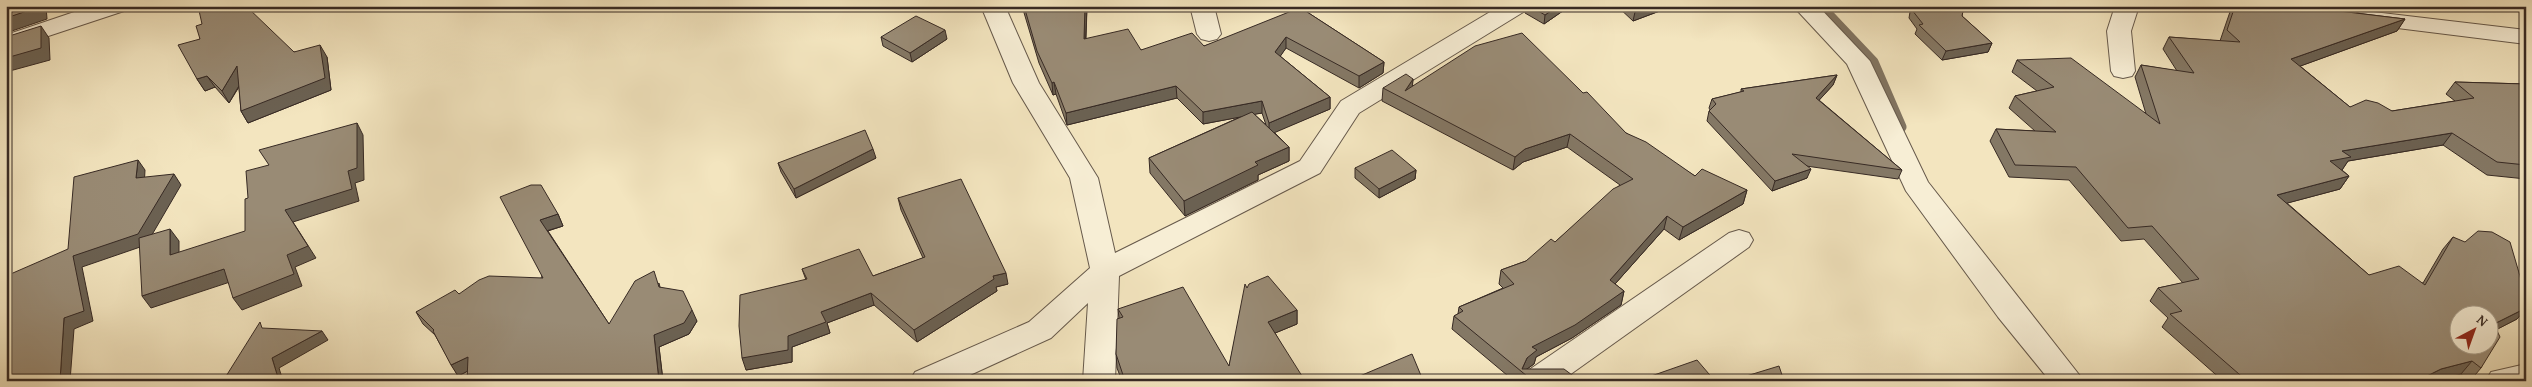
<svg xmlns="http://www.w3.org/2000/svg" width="2532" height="387" font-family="'Gentium Book Plus',serif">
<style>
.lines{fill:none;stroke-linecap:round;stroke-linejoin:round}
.stream{stroke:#817461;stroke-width:11}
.minor-casing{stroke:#66594b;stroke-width:2}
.minor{fill:#f7eed5;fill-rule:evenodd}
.wall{fill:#847865;stroke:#372a24;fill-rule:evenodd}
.shaded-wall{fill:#6b6152;stroke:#372a24}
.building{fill:#998b75;stroke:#372a24;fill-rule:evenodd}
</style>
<rect width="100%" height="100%" fill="#f3e5bf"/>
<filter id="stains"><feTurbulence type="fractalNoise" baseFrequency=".004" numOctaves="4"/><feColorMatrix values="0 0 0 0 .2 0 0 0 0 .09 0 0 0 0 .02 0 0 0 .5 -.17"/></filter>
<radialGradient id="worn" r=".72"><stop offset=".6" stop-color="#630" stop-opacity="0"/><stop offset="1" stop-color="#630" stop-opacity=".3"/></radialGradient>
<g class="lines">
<!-- stream -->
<polyline class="stream" points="1820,6 1873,62 1901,127"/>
<defs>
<g id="minor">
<polygon points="92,6 128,6 124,11 6,50 6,35"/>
<polygon points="981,6 1005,6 1039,83 1098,178 1115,253 1300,161 1341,101 1500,6 1529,6 1525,11 1359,113 1320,173 1119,276 1115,381 1083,381 1088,303 1051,338 957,381 910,381 915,372 1029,322 1090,268 1070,178 1013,83"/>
<polygon points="1190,6 1214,6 1221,34 1217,39 1209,41 1201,39 1197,34"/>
<polygon points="1793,6 1818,6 1870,61 1928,182 2084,381 2050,381 1998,317 1906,191 1847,64"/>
<polygon points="2115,6 2139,6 2131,31 2135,71 2132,76 2123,78 2114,76 2111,71 2107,31"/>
<polygon points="2365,11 2526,30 2526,44 2357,23 2353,18 2357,13"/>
<polygon points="1739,230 1749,233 1753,240 1749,247 1561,381 1521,381 1526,372 1729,233"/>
<polygon points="2526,364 2526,381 2486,381 2491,372"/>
</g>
</defs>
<!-- minor casing -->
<use href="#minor" class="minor-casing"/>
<!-- minor -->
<use href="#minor" class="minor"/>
</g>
<!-- wall -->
<g class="wall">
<path d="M1022 6H1087L1086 39 1141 50 1204 46 1307 12 1384 62 1383 73 1359 88 1286 48 1280 56 1330 97V109L1274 132 1289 147V161L1258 175V180L1185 216 1150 173 1149 158 1240 117 1203 124 1177 98 1067 125 1056 94 1053 95 1039 63ZM1262 113 1266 125 1254 114Z"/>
<polygon points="1526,6 1570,6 1544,24 1525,13"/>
<polygon points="1617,6 1673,6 1633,21"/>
<polygon points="1911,6 1964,6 1962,16 1992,43 1988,52 1942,60 1915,34 1917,29 1909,18"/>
<polygon points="2232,6 2298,6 2405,19 2397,31 2300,66 2350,107 2392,111 2455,101 2446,94 2455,82 2526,84 2526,179 2487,175 2443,145 2348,161 2342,170 2349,176 2340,189 2287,203 2369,275 2423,283 2443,249 2453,237 2522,283 2526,281 2526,312 2524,311 2517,319 2497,329 2481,368 2470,381 2461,374 2435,381 2223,381 2162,327 2168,318 2150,301 2158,288 2183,283 2144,239 2121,241 2069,180 2009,177 1990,141 1996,129 2035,131 2009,108 2015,96 2037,91 2012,72 2017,60 2146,114 2135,77 2141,65 2177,71 2163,49 2169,37 2220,41"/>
<polygon points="2341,6 2385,6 2381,11"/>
<polygon points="202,24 294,52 327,57 331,90 248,123 241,111 239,87 229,103 215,87 205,91 197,79 200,39"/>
<polygon points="881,37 947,39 912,62 883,46"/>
<polygon points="1837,75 1833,85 1819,100 1902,170 1898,179 1806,166 1807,178 1772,191 1707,121 1709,111 1710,110 1709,108 1712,99 1741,92 1741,89"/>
<polygon points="1413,79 1412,87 1583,93 1626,133 1695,176 1747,190 1743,204 1679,240 1664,229 1615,284 1624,291 1621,305 1572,338 1536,357 1534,364 1527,369 1580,381 1514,381 1452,329 1454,316 1458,314 1459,307 1503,288 1499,284 1501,270 1526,261 1555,242 1620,185 1567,147 1523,162 1513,170 1382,101 1383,88"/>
<polygon points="876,158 796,198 781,172 778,163"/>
<polygon points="1355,168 1416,170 1415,179 1379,198 1355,178"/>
<polygon points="531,185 558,214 563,226 548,231 609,324 659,283 660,287 697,321 689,334 659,347 663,381 467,381 468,371 458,376 435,335 423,324 416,312 459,294 542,278"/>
<polygon points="898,198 1008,284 996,287 997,291 917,342 874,305 827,323 830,333 792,347 792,362 746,370 806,280 802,269 873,276 923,258 901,210"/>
<polygon points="1247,288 1297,310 1297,324 1275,333 1302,381 1122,381 1117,368 1116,354 1119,318 1118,309 1229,366"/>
</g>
<!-- shaded-wall -->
<g class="shaded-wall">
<polygon points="39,6 46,6 47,19 6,33 6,18"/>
<polygon points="1085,6 1087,6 1085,51 1084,39"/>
<polygon points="1307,6 1307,17 1304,10"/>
<polygon points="1558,6 1570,6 1544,24 1545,15"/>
<polygon points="1650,6 1673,6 1633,21 1635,12"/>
<polygon points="2405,19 2397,31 2284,72 2291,59"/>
<polygon points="41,26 49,38 50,60 6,72 6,58"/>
<polygon points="945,30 947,39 912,62 910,53"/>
<polygon points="1286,37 1286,48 1275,64 1275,52"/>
<polygon points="1992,43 1988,52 1942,60 1946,51"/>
<polygon points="320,45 327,57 331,90 248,123 241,111"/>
<polygon points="1384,62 1383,73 1359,88 1359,76"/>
<polygon points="237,66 244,77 229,103 222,91"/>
<polygon points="1837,75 1833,85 1813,107 1816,98"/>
<polygon points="207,76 215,87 205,91 197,79"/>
<polygon points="1413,79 1412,92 1405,91"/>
<polygon points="1054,82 1056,94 1053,95 1052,83"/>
<polygon points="1176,86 1177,98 1067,125 1066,113"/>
<polygon points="1330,97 1330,109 1269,135 1269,123"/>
<polygon points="1262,101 1262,113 1203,124 1203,112"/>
<polygon points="357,123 363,135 364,180 355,183 359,201 293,222 316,258 295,267 302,286 242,310 233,298 285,210 348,171"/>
<polygon points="2452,133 2443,145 2348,161 2342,170 2321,174 2330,161 2342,151"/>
<polygon points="1570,134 1567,147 1523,162 1513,170 1515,157 1525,149"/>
<polygon points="1289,147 1289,161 1258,175 1258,180 1185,216 1184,201 1255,162"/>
<polygon points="873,149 876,158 796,198 794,189"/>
<polygon points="138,160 145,170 144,189 136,178"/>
<polygon points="1811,169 1807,178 1772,191 1775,181"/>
<polygon points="1416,170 1415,179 1379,198 1379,189"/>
<polygon points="174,174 181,185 146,245 82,267 93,321 74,329 70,381 60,381 64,318 73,256"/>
<polygon points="2349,176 2340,189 2269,208 2277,195"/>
<polygon points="1747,190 1743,204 1679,240 1683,227"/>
<polygon points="558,214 563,226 546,231 540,220"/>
<polygon points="1667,216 1664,229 1607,293 1610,280"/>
<polygon points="170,229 179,241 179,267 170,255"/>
<polygon points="224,269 233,281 151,308 142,296"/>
<polygon points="1006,273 1008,284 996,287 997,291 917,342 914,330 993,276"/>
<polygon points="1624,291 1621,305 1572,338 1536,357 1534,364 1524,371 1522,369 1532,347"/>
<polygon points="871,293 874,305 827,323 830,333 792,347 792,362 746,370 742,358 788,336 821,312"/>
<polygon points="2526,308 2526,309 2517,319 2490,333 2494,324"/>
<polygon points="692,310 697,321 689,334 659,347 663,381 659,381 654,335"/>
<polygon points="1297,310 1297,324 1268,336 1268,322"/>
<polygon points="322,331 328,340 279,368 283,381 279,381 272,358"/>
<polygon points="468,357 474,368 458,376 451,365"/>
<polygon points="2472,361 2461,374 2435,381 2417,381 2441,369"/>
<polygon points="1150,376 1150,381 1131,381"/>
<polygon points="1302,376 1302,381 1287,381"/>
</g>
<!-- building -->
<g class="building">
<polygon points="6,6 39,6 39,7 6,18"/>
<polygon points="198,6 246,6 294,52 320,45 325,78 241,111 237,66 222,91 207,76 197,79 178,45 200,39 196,26 202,24"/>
<polygon points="1024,6 1085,6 1084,39 1128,29 1141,50 1192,33 1204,46 1304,6 1307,6 1304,10 1384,62 1359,76 1286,37 1275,52 1330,97 1269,123 1262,101 1203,112 1176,86 1066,113 1054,82 1052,83 1037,51"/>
<polygon points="1530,6 1558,6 1545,15"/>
<polygon points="1629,6 1650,6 1635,12"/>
<polygon points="1913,6 1964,6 1962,16 1992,43 1946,51 1919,25 1923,24 1912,10"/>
<path d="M2235 6H2298L2405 19 2291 59 2350 107 2366 100 2378 103 2392 111 2474 98 2455 82 2526 84V165L2497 162 2452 133 2342 151 2351 157 2330 161 2349 176 2277 195 2369 275 2399 266 2425 285 2453 237 2465 242 2478 231 2492 232 2510 242 2522 283 2526 281V292L2524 291 2526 298V308L2494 324 2500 337 2481 368 2472 361 2441 369 2417 381H2397L2395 379 2392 381H2247L2170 314 2182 311 2158 288 2199 279 2152 226 2128 228 2076 167 2015 165 1996 129 2056 132 2015 96 2054 87 2017 60 2071 58 2160 124 2141 65 2194 73 2169 37 2240 42 2227 30ZM2460 314H2490V344H2460Z"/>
<polygon points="916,16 945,30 910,53 881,37"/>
<polygon points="41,26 41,48 6,58 6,37"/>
<polygon points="1522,33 1583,93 1587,92 1626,133 1646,142 1695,176 1702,169 1747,190 1683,227 1667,216 1610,280 1624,291 1575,325 1532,347 1537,350 1527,358 1522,369 1564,369 1580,381 1533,381 1454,316 1463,311 1459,307 1514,284 1501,270 1526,261 1551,239 1555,242 1613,189 1633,179 1570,134 1525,149 1515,157 1383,88 1406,74 1413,79 1405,91 1475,46"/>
<polygon points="1837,75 1816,98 1902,170 1792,154 1811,169 1775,181 1709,111 1716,104 1712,99 1744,91 1741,89"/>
<polygon points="1252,112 1289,147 1255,162 1258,165 1184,201 1149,158"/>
<polygon points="357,123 357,168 348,171 352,189 285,210 308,246 287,255 294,274 233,298 224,269 142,296 139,238 170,229 170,255 245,231 245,199 248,198 246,171 269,165 259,150"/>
<polygon points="865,130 873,149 794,189 778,163"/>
<polygon points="1392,150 1416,170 1379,189 1355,168"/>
<polygon points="138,160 136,178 174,174 138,234 73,256 84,311 64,318 60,381 6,381 6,276 68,249 74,177"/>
<polygon points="961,179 1006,273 993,276 994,279 914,330 871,293 821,312 826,322 788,336 788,350 742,358 739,326 740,295 807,279 802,269 859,249 873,276 925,257 898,198"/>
<polygon points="531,185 541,185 558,214 540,220 609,324 635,281 654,271 659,287 683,291 692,310 684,323 654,335 659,381 467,381 468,357 451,365 433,331 434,330 416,312 455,290 459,294 479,280 489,276 543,278 500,197"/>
<polygon points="1268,276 1297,310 1268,322 1302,376 1287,381 1152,381 1150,376 1131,381 1125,381 1116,354 1117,319 1123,317 1118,309 1183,287 1229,366 1245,284 1247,288 1249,284"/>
<polygon points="260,322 262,328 322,331 272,358 279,381 233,381 232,380 230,381 223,381"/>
<polygon points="1412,354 1422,378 1417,381 1348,381"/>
<polygon points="1697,360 1715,381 1637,381"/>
<polygon points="1779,366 1784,381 1730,381"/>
<polygon points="200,378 201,381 192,381"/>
</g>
<!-- margin -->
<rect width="2532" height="387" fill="none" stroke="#f3e5bf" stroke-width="25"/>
<rect x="8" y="8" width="2517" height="372" fill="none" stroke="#372a24" stroke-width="2.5"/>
<rect x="12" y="12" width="2507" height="362" fill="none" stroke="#372a24"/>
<!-- north arrow -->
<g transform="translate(2474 330) rotate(41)"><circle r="24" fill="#f7eed5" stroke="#aaa08e"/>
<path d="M0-4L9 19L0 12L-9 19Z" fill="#8f2418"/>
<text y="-8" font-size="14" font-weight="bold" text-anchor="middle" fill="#372a24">N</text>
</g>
<rect width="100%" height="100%" filter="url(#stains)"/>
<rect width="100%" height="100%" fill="url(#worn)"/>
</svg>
